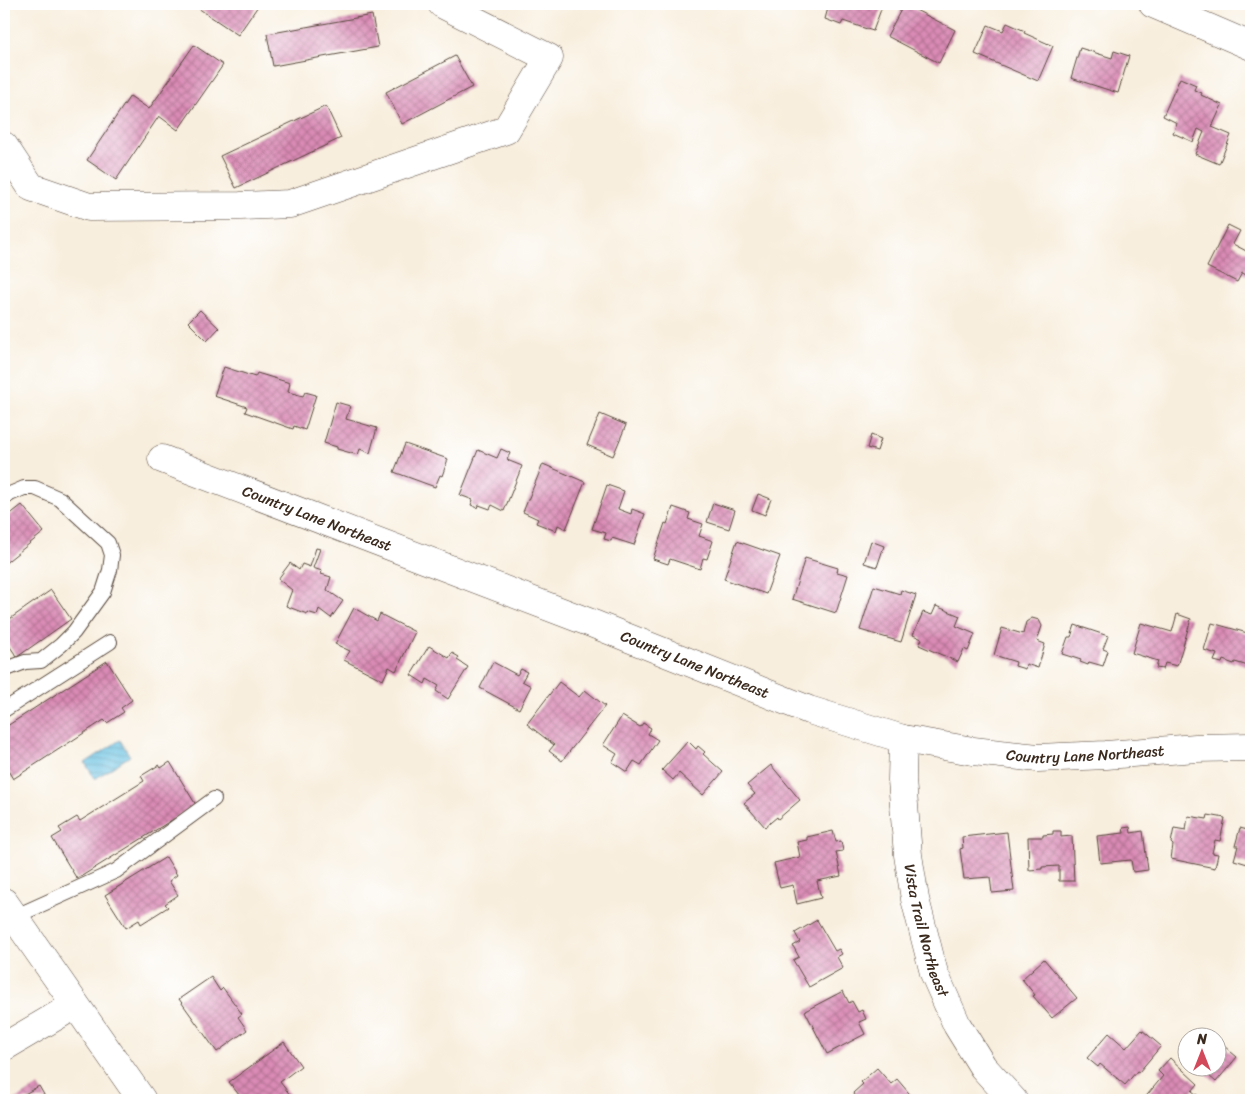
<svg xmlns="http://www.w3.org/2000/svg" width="1255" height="1104" font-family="Sriracha,sans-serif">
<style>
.water{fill:url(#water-rules);stroke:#4f7480}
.building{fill:url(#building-cross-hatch)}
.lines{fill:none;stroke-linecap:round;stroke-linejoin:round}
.lane-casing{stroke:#57473b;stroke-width:16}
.street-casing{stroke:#57473b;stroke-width:29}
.secondary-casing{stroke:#57473b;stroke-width:29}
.lane{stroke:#fff;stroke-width:14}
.street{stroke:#fff;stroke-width:28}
.secondary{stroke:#fff;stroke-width:28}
.labels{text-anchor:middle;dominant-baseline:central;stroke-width:4;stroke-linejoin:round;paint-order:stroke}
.street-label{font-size:15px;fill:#3b2a1e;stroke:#fff}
</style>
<defs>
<pattern id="water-rules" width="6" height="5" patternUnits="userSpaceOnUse" patternTransform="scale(1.25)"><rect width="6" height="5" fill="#63bfe1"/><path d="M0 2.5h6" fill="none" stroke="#539bb6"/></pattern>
<pattern id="building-cross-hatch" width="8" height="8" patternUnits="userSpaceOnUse" patternTransform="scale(1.25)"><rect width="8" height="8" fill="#da8bb6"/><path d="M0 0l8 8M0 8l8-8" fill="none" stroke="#b27293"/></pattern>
</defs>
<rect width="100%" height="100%" fill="#fff"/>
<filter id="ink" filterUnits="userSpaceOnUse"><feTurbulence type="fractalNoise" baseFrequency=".02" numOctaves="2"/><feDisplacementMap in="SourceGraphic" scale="10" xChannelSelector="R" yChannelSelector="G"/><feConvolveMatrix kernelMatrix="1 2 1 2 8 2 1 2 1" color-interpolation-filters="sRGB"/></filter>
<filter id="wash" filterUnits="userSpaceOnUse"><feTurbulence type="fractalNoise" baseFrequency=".0096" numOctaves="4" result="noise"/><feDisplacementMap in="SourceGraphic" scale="20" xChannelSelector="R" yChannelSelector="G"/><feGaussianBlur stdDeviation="1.12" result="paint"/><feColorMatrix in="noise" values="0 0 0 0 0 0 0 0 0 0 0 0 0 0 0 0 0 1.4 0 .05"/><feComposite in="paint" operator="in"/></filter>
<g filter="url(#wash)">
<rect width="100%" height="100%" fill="#f8eedd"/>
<!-- water -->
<polygon class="water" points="120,740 130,756 95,779 85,763"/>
<g id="blocks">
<!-- building -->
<g class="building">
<polygon points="192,4 256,4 258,6 238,35"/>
<polygon points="816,4 883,4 873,31 843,21 841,25 825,19 828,8"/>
<polygon points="904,4 955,30 939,63 887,36"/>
<polygon points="372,15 378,47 273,66 267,34"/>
<polygon points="4,21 8,21 5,43 4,43"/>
<polygon points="1007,23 1025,31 1024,33 1053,46 1038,81 975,54 988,25 1003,31"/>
<polygon points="194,45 223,65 178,130 159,116 116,180 87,160 130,96 149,109"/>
<polygon points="1080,48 1112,58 1114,51 1129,56 1118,93 1071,78"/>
<polygon points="455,56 472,87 402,124 386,92"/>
<polygon points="1180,78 1196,85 1194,90 1202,93 1201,95 1222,105 1212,127 1231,135 1219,164 1195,154 1204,132 1198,129 1193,142 1173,133 1177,123 1163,116"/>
<polygon points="326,106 341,138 236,188 220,156"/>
<polygon points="1228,225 1240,231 1233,244 1250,253 1248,255 1251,257 1251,277 1242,273 1237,282 1207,267"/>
<polygon points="200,310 219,328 207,341 188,322"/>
<polygon points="224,367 255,377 257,373 290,383 288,392 303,396 305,392 316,395 305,430 294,426 293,429 245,412 247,407 214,396"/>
<polygon points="336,402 350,406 346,419 377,428 370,453 360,449 358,455 337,449 337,447 324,443"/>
<polygon points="600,414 626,425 613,456 587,445"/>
<polygon points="871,435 881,439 877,451 867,448"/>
<polygon points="405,444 448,459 442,476 440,475 435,487 394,472"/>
<polygon points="501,449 510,453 507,460 522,466 504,511 492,505 490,509 479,505 478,508 471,505 473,500 460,495 478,450 497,458"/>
<polygon points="543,464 585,482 566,529 558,525 556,531 536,523 538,519 523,512"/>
<polygon points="607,485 624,491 618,509 631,514 632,509 645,514 634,545 612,538 611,541 604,539 606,533 592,529"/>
<polygon points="758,494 771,499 765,515 752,510"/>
<polygon points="713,503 735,510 729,529 707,522"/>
<polygon points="22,505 44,532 4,564 4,519"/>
<polygon points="673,507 690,513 688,519 703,524 699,536 713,541 707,559 703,558 700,569 670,559 668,564 653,559 665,523 667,524"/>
<polygon points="737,541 780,556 766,594 724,579"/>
<polygon points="871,541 884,546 877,567 864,563"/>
<polygon points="316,548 320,549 313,568 322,571 321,574 331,577 327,590 343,601 331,618 319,609 317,615 307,612 307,614 286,606 292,590 278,579 290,563 299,570 302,564 310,567"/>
<polygon points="805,558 838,568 837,572 848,575 836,613 792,599"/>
<polygon points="874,586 900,594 901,590 916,595 901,642 860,630"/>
<polygon points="51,590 71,619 17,657 4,638 4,623"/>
<polygon points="936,606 960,616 956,626 975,634 968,651 964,649 958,662 919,645 922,639 913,635 923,612 932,615"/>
<polygon points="354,608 377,621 380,614 415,632 396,671 389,667 383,680 344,660 350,651 335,644"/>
<polygon points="1177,614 1191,619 1177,666 1165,663 1163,669 1156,668 1158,661 1132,653 1141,623 1172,632"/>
<polygon points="1032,618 1039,620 1042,626 1037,641 1045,644 1038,668 1026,664 1025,669 1015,666 1016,662 994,655 1002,628 1023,634 1026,622"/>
<polygon points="1212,623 1251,634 1251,654 1248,666 1235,662 1234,664 1223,660 1222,663 1214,661 1217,654 1204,650"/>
<polygon points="1075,625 1108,636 1103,649 1108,651 1103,666 1089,662 1088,665 1080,662 1081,660 1062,654 1068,637 1071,637"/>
<polygon points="429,646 449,658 452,653 459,657 457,660 468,667 448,699 436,691 439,686 427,679 425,684 411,675"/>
<polygon points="107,661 132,700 121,708 124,712 107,723 104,720 13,779 4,764 4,728"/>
<polygon points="493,662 517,675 521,669 527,672 522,681 531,686 519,709 480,688"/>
<polygon points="559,682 579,697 585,690 605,706 562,761 549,751 554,745 527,724"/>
<polygon points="622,716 640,727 643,723 651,728 648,734 658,740 641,765 634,761 627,772 612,762 617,754 603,745"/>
<polygon points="688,741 696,749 698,746 705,752 703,754 723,772 703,795 679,773 673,780 662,770"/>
<polygon points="170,762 196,805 77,879 52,838 62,832 59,828 77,817 80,821 144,781 141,776 159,765 161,768"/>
<polygon points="771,765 800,800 778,819 777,817 765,827 744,803 755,794 747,785"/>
<polygon points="1208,815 1225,818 1220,841 1215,840 1212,853 1218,854 1215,868 1171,859 1173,845 1171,843 1174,828 1186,830 1188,816 1207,819"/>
<polygon points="1130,827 1131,833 1143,831 1148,870 1133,872 1131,860 1100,863 1097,836 1124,833 1123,828"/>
<polygon points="1240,828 1251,831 1251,865 1234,860 1238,846 1235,846"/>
<polygon points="833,831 836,842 841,841 843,851 836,852 841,876 817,881 821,898 797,904 793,885 780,888 774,863 800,857 797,842 807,840 807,837"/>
<polygon points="1053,831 1061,831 1061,837 1072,836 1074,881 1059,881 1059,866 1042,867 1042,869 1029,870 1028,837 1043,837 1043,835 1053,834"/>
<polygon points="1007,832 1014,891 992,893 990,877 964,879 960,849 963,848 962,837"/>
<polygon points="166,857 177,875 169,881 178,895 165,904 168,907 141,924 139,920 126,928 105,895"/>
<polygon points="817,920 835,951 839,949 842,954 837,957 843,968 809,987 793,960 799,957 793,946 800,942 795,933"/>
<polygon points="1044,959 1077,998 1052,1018 1033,996 1035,995 1022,979"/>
<polygon points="211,977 220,991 223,988 242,1014 238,1017 247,1030 217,1052 179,999"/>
<polygon points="843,991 849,1003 852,1001 858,1012 862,1010 866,1019 859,1022 865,1034 827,1054 805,1011"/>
<polygon points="1142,1030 1161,1046 1139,1072 1137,1071 1125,1085 1100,1064 1098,1067 1087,1058 1109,1033 1126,1048"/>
<polygon points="1218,1041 1237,1057 1216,1082 1202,1070 1205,1066 1218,1066"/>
<polygon points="284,1042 301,1066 280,1082 291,1096 285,1100 243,1100 229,1082"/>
<polygon points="1170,1058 1198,1084 1192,1091 1201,1098 1199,1100 1143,1100 1163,1076 1158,1071"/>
<polygon points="877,1068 891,1084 897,1079 914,1099 912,1100 859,1100 853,1093 863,1084 861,1082"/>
<polygon points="39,1086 47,1100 14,1100"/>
</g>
</g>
</g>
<g filter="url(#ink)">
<use href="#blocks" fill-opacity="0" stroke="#57473b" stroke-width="1"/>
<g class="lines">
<defs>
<g id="lane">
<polyline points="4,498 10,494 24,488 35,488 60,499 108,543 112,555 110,570 103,592 74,632 61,645 41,661 25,662 4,670"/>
<polyline points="4,710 110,642"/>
<polyline points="14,917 116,871 214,799"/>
</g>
<g id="street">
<polyline points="4,146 31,187 89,207 240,206 290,204 506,130 549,58 442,4"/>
<path id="s1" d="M162 459 591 623 809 710 903 739 973 751 1038 758 1106 755 1196 748 1251 747"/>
<path id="s2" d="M903 739 902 780 908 855 915 899 934 973 957 1025 983 1067 1013 1100"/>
<polyline points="4,902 142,1100"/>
<polyline points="4,1047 75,1005"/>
</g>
<polyline id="secondary" points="1153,4 1251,46"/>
</defs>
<!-- lane casing -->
<use href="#lane" class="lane-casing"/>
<!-- street casing -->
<use href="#street" class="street-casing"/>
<!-- secondary casing -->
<use href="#secondary" class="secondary-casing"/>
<!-- lane -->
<use href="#lane" class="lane"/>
<!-- street -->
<use href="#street" class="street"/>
<!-- secondary -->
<use href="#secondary" class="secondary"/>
</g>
</g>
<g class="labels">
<!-- street labels -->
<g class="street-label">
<text stroke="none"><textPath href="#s1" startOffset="166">Country Lane Northeast</textPath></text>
<text stroke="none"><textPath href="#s1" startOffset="571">Country Lane Northeast</textPath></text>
<text stroke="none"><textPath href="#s1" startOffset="976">Country Lane Northeast</textPath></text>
<text stroke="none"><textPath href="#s2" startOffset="194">Vista Trail Northeast</textPath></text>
</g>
</g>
<!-- margin -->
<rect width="1255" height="1104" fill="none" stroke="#fff" stroke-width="20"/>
<!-- north arrow -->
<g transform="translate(1202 1052)"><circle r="24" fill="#ffffff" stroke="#b1aaa5"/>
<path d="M0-4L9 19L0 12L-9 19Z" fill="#d1495b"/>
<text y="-8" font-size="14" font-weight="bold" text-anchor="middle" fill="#3b2a1e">N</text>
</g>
</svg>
